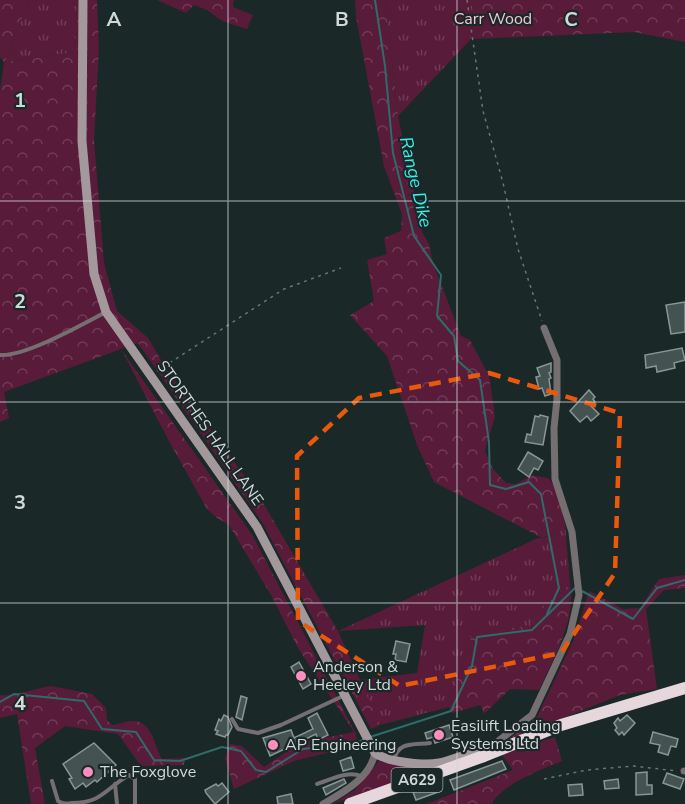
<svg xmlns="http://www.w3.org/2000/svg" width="685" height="804" font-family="'Nunito Sans',sans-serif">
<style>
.grass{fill:url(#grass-tufts)}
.forest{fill:url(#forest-crowns)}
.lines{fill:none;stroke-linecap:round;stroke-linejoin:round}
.stream{stroke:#2d6c6a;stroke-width:2}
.building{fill:#445251;stroke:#879796;stroke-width:1.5}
.path{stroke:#697474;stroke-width:1.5;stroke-dasharray:3 4.5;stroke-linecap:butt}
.lane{stroke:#756f71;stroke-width:4}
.street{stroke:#756f71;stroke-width:7}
.secondary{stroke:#a3999d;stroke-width:9}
.highway{stroke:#e6d7dd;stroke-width:12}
.marked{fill:none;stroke:#e8590c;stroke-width:4.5;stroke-dasharray:12 8;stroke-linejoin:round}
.grid{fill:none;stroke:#d0d8d8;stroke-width:1.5;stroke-opacity:0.55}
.poi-dot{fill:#fd8ebf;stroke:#1b2828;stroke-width:2}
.labels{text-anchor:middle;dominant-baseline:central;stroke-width:4.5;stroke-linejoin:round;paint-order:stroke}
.shield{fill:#1b2828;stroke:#9aa3a3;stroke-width:1.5}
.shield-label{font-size:15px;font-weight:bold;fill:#d0d8d8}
.park-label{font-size:16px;fill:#f3c6d7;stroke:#1b2828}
.street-label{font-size:16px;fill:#d0d8d8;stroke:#1b2828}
.poi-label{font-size:16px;fill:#d0d8d8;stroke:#1b2828;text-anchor:start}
.water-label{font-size:18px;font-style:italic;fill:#3aeee9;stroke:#1b2828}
.grid-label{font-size:20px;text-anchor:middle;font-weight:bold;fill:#d0d8d8;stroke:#1b2828;stroke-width:4.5;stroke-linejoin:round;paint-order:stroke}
</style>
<defs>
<pattern id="grass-tufts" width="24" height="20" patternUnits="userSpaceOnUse" patternTransform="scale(1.5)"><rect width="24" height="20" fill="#591b3a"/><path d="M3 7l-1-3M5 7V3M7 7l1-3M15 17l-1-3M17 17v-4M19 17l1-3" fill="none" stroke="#703b56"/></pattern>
<pattern id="forest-crowns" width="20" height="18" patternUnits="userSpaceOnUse" patternTransform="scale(1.5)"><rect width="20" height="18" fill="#591b3a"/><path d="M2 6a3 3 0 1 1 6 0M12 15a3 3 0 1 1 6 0" fill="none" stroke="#703b56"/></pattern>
</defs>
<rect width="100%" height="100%" fill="#1b2828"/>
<!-- grass -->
<g class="grass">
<polygon points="29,0 77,0 75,52 5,62"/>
<polygon points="385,0 473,0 471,39 398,116"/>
<path d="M565 524 570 584 547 603 531 626 473 632 449 707 380 725 359 680 417 673 425 625 338 631 538 538C548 539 558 531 565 524Z"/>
</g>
<!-- forest -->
<g class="forest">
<polygon points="0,0 29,0 5,62 75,52 77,0 97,0 99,49 94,140 104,263 117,311 148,338 165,367 259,496 338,631 380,725 371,729 262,522 138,343 121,349 253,536 355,732 358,745 294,761 234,789 225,758 230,744 242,746 264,767 299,743 354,732 298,648 271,595 229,525 217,518 207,509 170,443 121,349 4,392 9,418 0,422 0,92 4,62 0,57"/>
<polygon points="157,0 234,0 233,7 253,15 247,29 222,21 207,10 194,5 186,13"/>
<polygon points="355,0 385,0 398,116 422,232 429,244 433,263 461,336 470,340 489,376 495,416 485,451 493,469 506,483 516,484 532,475 548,478 555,486 565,524 558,531 542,538 434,482 417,445 387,356 350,315 374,301 367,260 387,254 384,238 401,231 402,214 384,166 356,17"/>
<polygon points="473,0 685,0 685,42 634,32 471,39"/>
<polygon points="685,575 685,588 664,590 646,609 657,689 620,695 507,741 537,717 575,637 589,591 623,609 640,608 659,579"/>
<path d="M570 584C576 621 554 657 539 690L510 689 484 714 481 705 452 713 449 707 473 632 530 626 547 603Z"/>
<path d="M51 686 92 694 106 708 107 720 112 725C119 725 124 721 131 721 152 719 154 746 162 759L185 758 184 765 141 766 118 734 65 726 35 748 45 804H31L17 714 0 718V695C16 697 35 688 51 686Z"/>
<path d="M555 737 562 761C538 771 506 782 491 804H426L513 770 501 754Z"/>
<polygon points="379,761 432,768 440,768 332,804 355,790"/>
</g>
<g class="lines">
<!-- stream -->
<g class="stream">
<polyline points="375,0 385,66 393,153 414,236 441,275 437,316 454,336 458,361 480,380 489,442 490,485 506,489 529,482 541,494 559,588 547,614"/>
<polyline points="582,591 633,619 657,588 685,580"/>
<polyline points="0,702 14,694 84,701 102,729 136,732 154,760 180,761 222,747 241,751 256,770 266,772 303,749 356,743 365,739"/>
<polyline points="370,737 451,711 472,666 477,637 532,630 575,588 577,589"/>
</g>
</g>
<!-- building -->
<g class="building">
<polygon points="685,302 685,332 671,334 666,305"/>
<polygon points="682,348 685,360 674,363 675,368 657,372 656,366 646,368 645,355"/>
<polygon points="551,363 551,372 549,373 551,378 549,379 551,394 545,396 542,388 539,389 536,377 540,376 537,368"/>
<polygon points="589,390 595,397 593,399 595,402 591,406 599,414 591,421 587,416 580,422 570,411"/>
<polygon points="540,415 548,417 543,445 525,442 527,434 531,435 535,416 539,417"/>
<polygon points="528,452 543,461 538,470 534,468 529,477 518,469"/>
<polygon points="396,641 410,644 406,662 395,660 396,654 393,654"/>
<polygon points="299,662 311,684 303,689 291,667"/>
<polygon points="241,696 247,698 242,720 236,717"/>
<polygon points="317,713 328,735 318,740 316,734 270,756 263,738 291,730 294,738 313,729 308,718"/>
<polygon points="224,715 228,717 232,727 228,735 226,735 225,737 216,734 218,731 215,730 219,719 221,721"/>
<polygon points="627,715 635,723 624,735 622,732 619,735 615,730 617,728 614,723 618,718 620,721"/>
<polygon points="449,725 453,737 435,743 433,737 427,739 425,733"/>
<polygon points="653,732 678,739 676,747 671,746 668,755 658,752 660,745 650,743"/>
<polygon points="94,743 116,765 97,782 95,780 86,787 83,783 75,789 69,779 72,778 63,764"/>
<polygon points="351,757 354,768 343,771 340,761"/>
<polygon points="502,761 506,769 454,790 450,780"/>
<polygon points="647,772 647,785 652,785 652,794 636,795 636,773"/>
<polygon points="667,773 684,779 680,789 663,783"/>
<polygon points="344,779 346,783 326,795 323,788"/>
<polygon points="618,779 619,788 605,789 604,781"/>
<polygon points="222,783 229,792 215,804 206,793 205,790 216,784 218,786"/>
<polygon points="438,783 441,791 416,800 413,792"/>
<polygon points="582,784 583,795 569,796 568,785"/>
<polygon points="291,794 293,804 278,804 277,797"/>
</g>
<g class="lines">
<!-- path -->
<g class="path">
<polyline points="467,0 483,111 503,183 518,249 542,321"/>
<polyline points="157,371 284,289 341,268"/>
<polyline points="544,779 587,770 633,766 677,771"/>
</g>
<!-- lane -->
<g class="lane">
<path d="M0 355C25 357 83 324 106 312"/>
<polyline points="232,719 238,729 258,733 281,725 343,696"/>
<path d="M394 760C398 741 414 745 430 743"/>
<path d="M52 781 58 801C63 804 66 804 72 803 102 803 105 789 129 775L135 779V804"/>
<polyline points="115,784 117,804"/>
<path d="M317 784C330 780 348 770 361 776"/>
</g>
<!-- street -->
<g class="street">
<polyline points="484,756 486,747 497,742 532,715 570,634 579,595 572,532 555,479 554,428 557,399 557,360 544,328"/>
<polyline points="684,771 685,771"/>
<path d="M323 804C344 792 370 778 375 753"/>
</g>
<!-- secondary -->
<path class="secondary" d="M83 0 82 141 94 274 106 312 257 527 375 753C387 762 425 766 439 763 456 760 467 750 484 756"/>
<!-- highway -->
<polyline class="highway" points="350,804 484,756 561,725 685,688"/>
</g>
<!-- marked area -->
<path class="marked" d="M489 373 620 413 615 573 561 653 400 686 298 621 297 456 359 398Z"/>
<!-- grid -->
<path class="grid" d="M228 0V804M457 0V804M0 201H685M0 402H685M0 603H685"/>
<!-- markers -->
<g class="poi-dot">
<circle cx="301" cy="676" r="6"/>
<circle cx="439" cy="735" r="6"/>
<circle cx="273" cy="745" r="6"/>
<circle cx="88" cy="772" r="6"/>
</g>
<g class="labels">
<!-- shield labels -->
<rect class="shield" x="391.5" y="768" width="51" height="24" rx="4.5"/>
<g class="shield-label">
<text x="417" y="780">A629</text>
</g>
<!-- park labels -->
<g class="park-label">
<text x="493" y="19">Carr Wood</text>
</g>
<!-- street labels -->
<g class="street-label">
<text transform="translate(210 433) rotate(55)">STORTHES HALL LANE</text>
</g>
<!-- poi labels -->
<g class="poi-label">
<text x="313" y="667">Anderson &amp;<tspan x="313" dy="18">Heeley Ltd</tspan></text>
<text x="451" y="726">Easilift Loading<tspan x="451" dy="18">Systems Ltd</tspan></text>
<text x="285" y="745">AP Engineering</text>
<text x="100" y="772">The Foxglove</text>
</g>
<!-- water labels -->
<g class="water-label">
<text transform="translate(416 182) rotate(77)">Range Dike</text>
</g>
</g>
<g class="grid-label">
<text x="114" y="26">A</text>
<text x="342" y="26">B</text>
<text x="571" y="26">C</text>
<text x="20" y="107">1</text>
<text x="20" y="308">2</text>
<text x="20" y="509">3</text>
<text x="20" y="710">4</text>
</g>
</svg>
